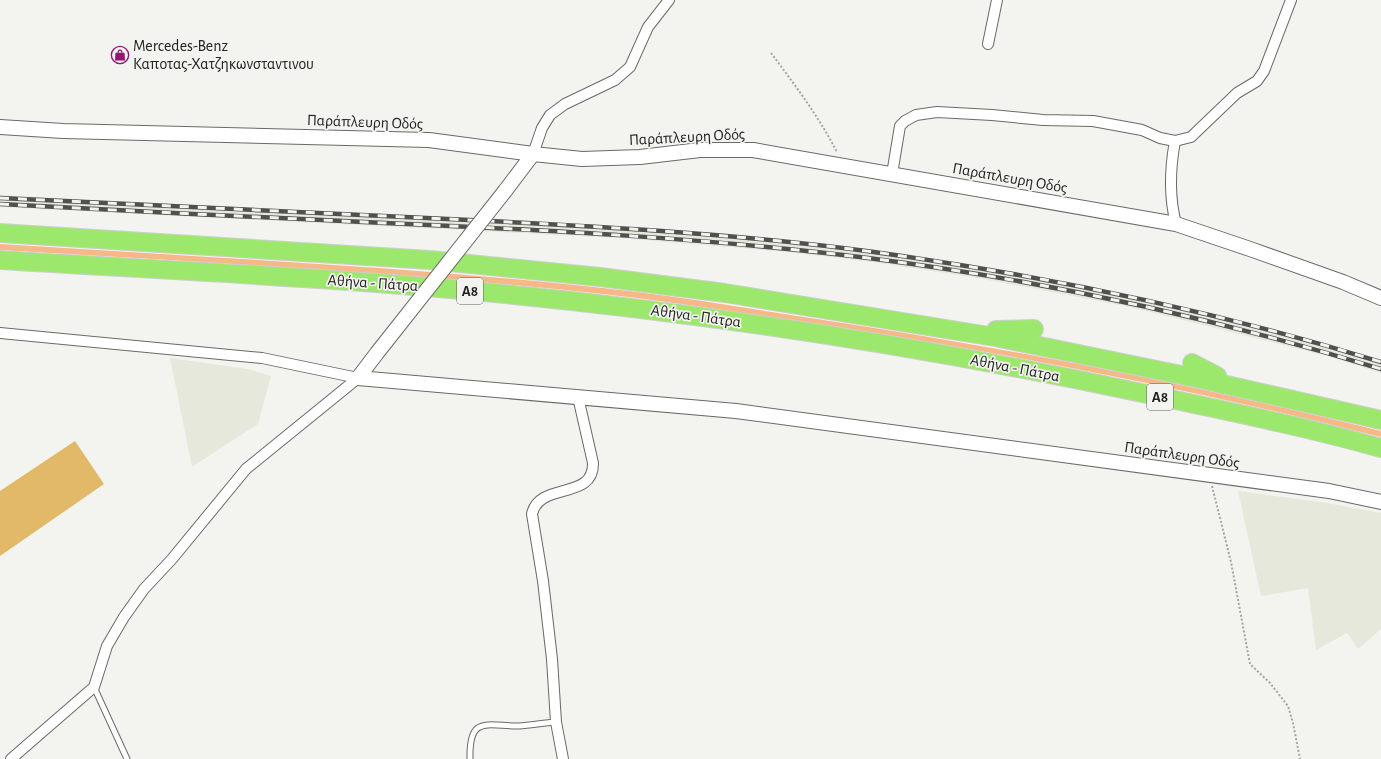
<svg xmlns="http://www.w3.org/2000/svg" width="1381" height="759" font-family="'Alegreya Sans',sans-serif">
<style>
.built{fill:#e7e8dc}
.green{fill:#f7b888}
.building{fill:#e1b968}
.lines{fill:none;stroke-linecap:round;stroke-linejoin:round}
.lane-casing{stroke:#696a66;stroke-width:7}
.street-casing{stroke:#696a66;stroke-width:12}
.secondary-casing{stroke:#696a66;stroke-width:16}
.highway-casing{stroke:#cecece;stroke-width:20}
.path{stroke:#a4a5a1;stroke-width:2;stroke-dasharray:2 2;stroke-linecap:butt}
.lane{stroke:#fff;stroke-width:5}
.street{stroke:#fff;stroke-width:10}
.secondary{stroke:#fff;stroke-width:14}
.highway{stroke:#9ce86d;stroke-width:18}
.rail-casing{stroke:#50514f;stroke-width:4.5}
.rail{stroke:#f3f4ef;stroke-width:3;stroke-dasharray:9;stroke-linecap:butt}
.secondary-bridge-casing{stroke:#696a66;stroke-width:16;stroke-linecap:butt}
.secondary-bridge{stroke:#fff;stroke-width:14}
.labels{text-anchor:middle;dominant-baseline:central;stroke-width:3.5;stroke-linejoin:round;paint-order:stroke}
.shield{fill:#f3f4ef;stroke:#61615f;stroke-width:1}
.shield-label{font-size:15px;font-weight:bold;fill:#222221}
.poi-label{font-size:16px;fill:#222221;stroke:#f3f4ef;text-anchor:start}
.street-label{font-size:16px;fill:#222221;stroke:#f3f4ef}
</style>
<rect width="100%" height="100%" fill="#f3f4ef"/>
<!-- built -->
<g class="built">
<polygon points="0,195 621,227 789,241 873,251 973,265 1132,296 1219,316 1322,343 1381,361 1381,373 1320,354 1130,307 972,277 872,262 787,252 620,238 0,207"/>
<polygon points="170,358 248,369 271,376 258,424 192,467"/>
<polygon points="1238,491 1327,503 1381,513 1381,629 1358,649 1347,633 1316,650 1308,588 1261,596"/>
</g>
<!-- green -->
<path class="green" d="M0 244C212 258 425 267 637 292 695 299 752 309 810 318 1002 347 1193 384 1381 431V437C1193 389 1002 352 810 323 752 315 695 305 637 298 425 273 212 263 0 250Z"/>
<!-- building -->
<polygon class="building" points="75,441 104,484 0,556 0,491"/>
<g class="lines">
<defs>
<g id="lane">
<polyline points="94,687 127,759"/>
<path d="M470 759C469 715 486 726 519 726 531 725 544 723 556 722"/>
</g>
<g id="street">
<polyline points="988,44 997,0"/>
<path d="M1175 141C1170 168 1169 197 1176 224"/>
<polyline points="533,154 542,128 550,115 565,104 615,80 630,67 648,27 669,0"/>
<polyline points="892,174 900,126 905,121 916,115 937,112 992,115 1043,120 1093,121 1142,130 1160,138 1175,141 1191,137 1237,93 1257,81 1264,71 1291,0"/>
<polyline points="0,333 262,358 358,378"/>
<polyline points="11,759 94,687 107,646 124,617 144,589 172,559 246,469 358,378"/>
<path d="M563 759 556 722 552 659 543 581 532 514C539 481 594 501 593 463L578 397"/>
</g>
<g id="secondary">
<polyline points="0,127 63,131 429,140 533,154 582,159 640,157 700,150 753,150 1176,224 1250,249 1343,282 1381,298"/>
<polyline points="505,191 533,154"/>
<polyline points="358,378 736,411 1329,491 1381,502"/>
<polyline points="358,378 377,353"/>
</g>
<g id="highway">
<polyline points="0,233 430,260 600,277 725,293 995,337 1196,378 1381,420"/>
<path d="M0 260C142 269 285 275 427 287 667 307 906 343 1142 393 1222 410 1302 426 1381 448"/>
<polyline points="996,330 1034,329"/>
<polyline points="1192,363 1217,376"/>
</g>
</defs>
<!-- lane casing -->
<use href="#lane" class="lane-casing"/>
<!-- street casing -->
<use href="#street" class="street-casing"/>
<!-- secondary casing -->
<use href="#secondary" class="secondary-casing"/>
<!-- highway casing -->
<use href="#highway" class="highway-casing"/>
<!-- path -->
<g class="path">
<path d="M771 53C795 85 819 117 837 152"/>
<polyline points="1212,486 1231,562 1250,664 1270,683 1288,706 1293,723 1300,759"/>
</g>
<!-- lane -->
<use href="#lane" class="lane"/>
<!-- street -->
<use href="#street" class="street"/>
<!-- secondary -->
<use href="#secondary" class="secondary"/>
<!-- highway -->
<use href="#highway" class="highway"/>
<defs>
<g id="rail">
<path d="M0 198C149 205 299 212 448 219 591 226 733 233 874 252 1046 276 1216 311 1381 362"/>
<path d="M0 204C128 211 257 217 385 223 546 230 707 238 868 258 1041 280 1214 318 1381 369"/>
</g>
</defs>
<!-- rail casing -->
<use href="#rail" class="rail-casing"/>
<!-- rail -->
<use href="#rail" class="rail"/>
<defs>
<polyline id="secondary-bridge" points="377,353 505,191"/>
</defs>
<!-- secondary-bridge casing -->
<use href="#secondary-bridge" class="secondary-bridge-casing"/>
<!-- secondary-bridge -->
<use href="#secondary-bridge" class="secondary-bridge"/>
</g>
<!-- icons -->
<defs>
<symbol id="shop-ring" viewBox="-11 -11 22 22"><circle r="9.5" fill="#f3f4ef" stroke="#921672" stroke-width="1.5"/><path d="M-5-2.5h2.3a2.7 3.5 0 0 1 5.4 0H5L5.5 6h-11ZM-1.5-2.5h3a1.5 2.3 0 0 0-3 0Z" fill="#921672"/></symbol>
</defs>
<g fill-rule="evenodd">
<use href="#shop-ring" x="110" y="45" width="20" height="20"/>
</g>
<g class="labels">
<!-- shield labels -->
<g class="shield">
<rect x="457" y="278" width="26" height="26" rx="3"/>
<rect x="1147" y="384" width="26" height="26" rx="3"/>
</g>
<g class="shield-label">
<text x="470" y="291">Α8</text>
<text x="1160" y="397">Α8</text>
</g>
<!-- poi labels -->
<g class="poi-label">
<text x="133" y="46">Mercedes-Benz<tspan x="133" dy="18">Καποτας-Χατζηκωνσταντινου</tspan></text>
</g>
<!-- street labels -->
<g class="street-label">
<text transform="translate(365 122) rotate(2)">Παράπλευρη Οδός</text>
<text transform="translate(687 137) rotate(-3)">Παράπλευρη Οδός</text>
<text transform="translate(1010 178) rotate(10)">Παράπλευρη Οδός</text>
<text transform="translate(373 283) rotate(4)">Αθήνα - Πάτρα</text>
<text transform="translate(696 316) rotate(8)">Αθήνα - Πάτρα</text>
<text transform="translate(1015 368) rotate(11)">Αθήνα - Πάτρα</text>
<text transform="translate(1182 455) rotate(8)">Παράπλευρη Οδός</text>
</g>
</g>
</svg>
